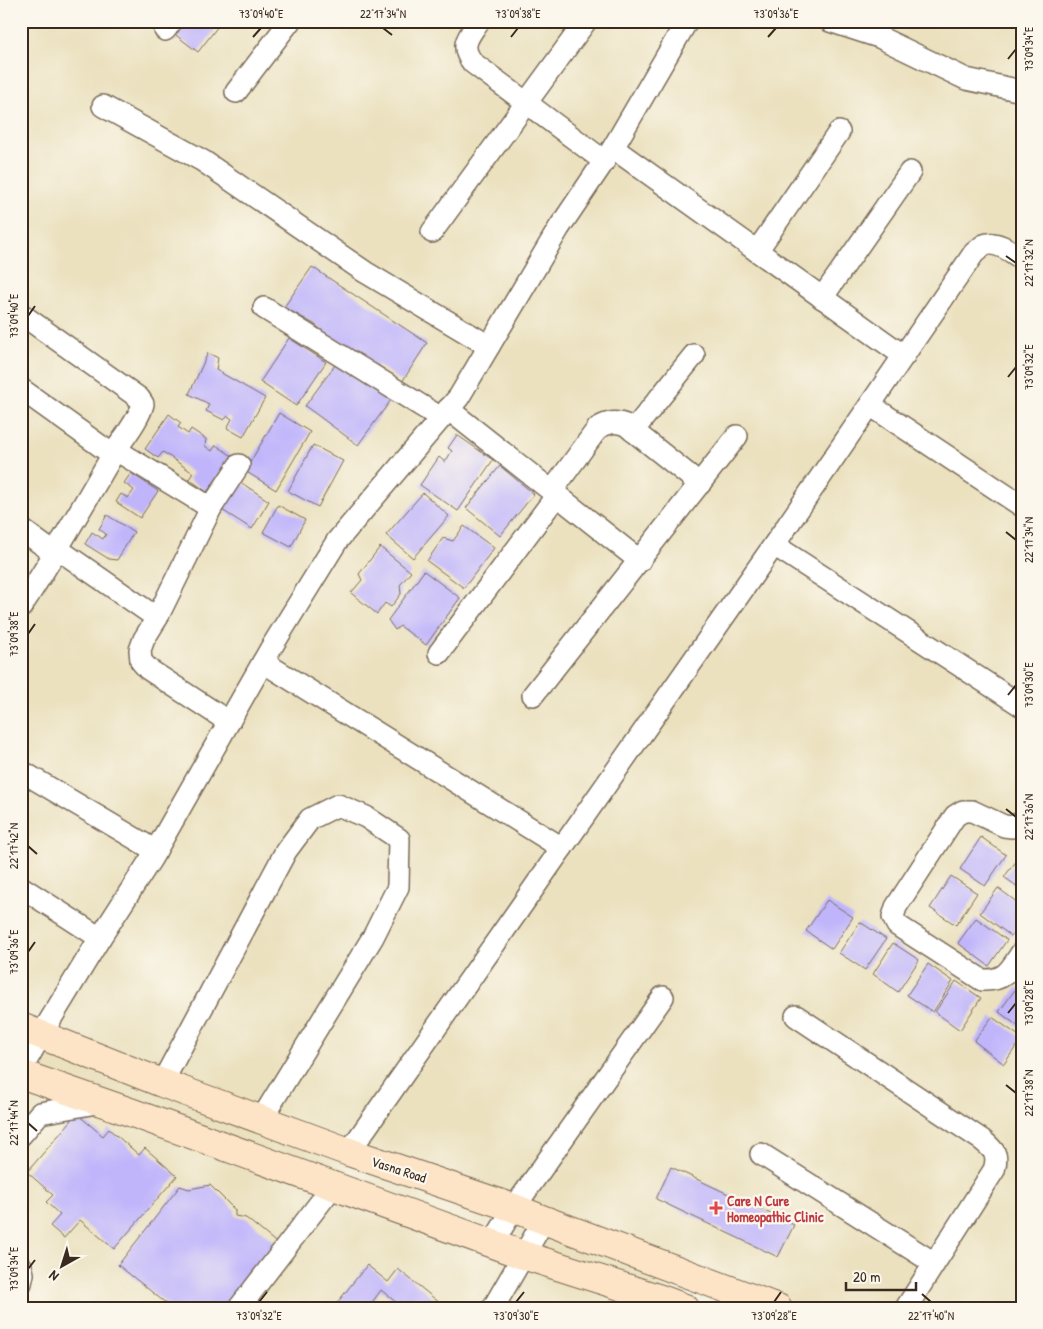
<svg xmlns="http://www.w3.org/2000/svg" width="1043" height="1329" font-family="'Patrick Hand',sans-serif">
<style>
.building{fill:#c0b5fb}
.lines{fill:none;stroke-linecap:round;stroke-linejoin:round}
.minor-casing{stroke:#796a56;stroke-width:24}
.secondary-casing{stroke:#796a56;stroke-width:30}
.minor{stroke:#fff;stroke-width:21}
.secondary{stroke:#fee4c6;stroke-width:28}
.ticks{fill:none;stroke:#3b2a1e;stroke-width:2}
.health-dot{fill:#e0444e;stroke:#fbf7ec;stroke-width:2}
.labels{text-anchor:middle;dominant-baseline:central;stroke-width:4.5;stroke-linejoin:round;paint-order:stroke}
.street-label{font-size:14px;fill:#3b2a1e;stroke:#fbf7ec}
.health-label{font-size:14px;font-weight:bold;fill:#be3a42;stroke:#fbf7ec;text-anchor:start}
.neatline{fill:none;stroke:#3b2a1e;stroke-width:2}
.ticks-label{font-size:12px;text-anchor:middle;fill:#3b2a1e}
</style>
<rect width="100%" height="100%" fill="#fbf7ec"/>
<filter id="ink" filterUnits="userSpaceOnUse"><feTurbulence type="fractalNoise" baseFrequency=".02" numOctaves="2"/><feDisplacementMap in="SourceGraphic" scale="10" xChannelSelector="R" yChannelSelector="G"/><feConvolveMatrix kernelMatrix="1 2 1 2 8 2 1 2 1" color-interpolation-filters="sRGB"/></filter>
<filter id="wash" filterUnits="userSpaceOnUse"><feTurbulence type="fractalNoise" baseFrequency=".0096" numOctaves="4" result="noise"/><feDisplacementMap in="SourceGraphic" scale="20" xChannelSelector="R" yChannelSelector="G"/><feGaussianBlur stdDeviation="1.12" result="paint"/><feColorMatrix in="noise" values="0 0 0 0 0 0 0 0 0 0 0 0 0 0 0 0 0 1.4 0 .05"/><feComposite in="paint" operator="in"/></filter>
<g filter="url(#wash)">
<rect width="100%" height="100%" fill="#ebe1bf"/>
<g id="blocks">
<!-- building -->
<g class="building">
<polygon points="182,21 222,21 198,52 173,33"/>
<polygon points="312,267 427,343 402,382 378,365 373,367 349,352 314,324 284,307"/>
<polygon points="289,338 326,362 296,406 260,382"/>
<polygon points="208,353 218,358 216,370 265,398 243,437 227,428 232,419 228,416 224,420 206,411 209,404 189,394"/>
<polygon points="338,361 391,400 358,445 305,406"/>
<polygon points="279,413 310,432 276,490 245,471"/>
<polygon points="169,414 181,423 178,427 188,434 191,429 206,439 205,446 212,451 216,445 232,456 207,492 189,479 193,473 163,452 158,458 145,449"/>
<polygon points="457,435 493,460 458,511 420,485 439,457 445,462 452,451 448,448"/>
<polygon points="313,445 343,461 318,507 288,491"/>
<polygon points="500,466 534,494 500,536 466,508"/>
<polygon points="131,473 158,491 140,518 116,502 121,494 128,498 134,490 124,483"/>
<polygon points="240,482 269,501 252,529 222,510"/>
<polygon points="423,493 449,516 413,558 386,535"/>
<polygon points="278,505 305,520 291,547 263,532"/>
<polygon points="107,515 134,532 117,560 109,559 85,544 92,532 103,539 106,534 99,529"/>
<polygon points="464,526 494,548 464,588 427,561 443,538 453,541"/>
<polygon points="380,547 411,572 400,585 401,594 391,607 385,603 377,614 351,593 362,580 359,574"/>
<polygon points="424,571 460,598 426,645 400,626 395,630 388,620"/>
<polygon points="981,837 1006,855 985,886 960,869"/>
<polygon points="1022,854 1022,890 1004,877"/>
<polygon points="951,876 977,893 956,925 930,908"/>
<polygon points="998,888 1022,906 1022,921 1011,936 980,913"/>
<polygon points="827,900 853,917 832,949 806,931"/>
<polygon points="976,918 1007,940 989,966 958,943"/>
<polygon points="860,922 886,939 865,970 839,953"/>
<polygon points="893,943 919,960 898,992 873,974"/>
<polygon points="928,964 953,981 933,1012 907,995"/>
<polygon points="956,981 981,998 960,1030 935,1012"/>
<polygon points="1017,987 1022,991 1022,1029 999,1012"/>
<polygon points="992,1017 1022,1038 1004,1064 974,1041"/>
<polygon points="77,1114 103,1136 109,1129 139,1155 145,1148 177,1176 114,1249 80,1220 64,1238 50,1226 60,1215 46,1202 53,1195 27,1172"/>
<polygon points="671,1167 794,1225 778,1257 656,1199"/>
<polygon points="210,1185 235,1210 235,1216 246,1218 279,1245 226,1308 172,1308 118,1265 180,1186 189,1189"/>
<polygon points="367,1265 388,1282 398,1269 446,1308 403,1308 381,1290 368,1308 333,1308"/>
</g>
</g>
</g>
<g filter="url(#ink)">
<use href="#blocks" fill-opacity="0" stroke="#796a56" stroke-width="1"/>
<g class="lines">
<defs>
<g id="minor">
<path d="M479 21C468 37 459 46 473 63L604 161"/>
<polyline points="830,21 879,37 966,79 1022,91"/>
<polyline points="165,30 172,21"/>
<polyline points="236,92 290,21"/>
<polyline points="103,106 203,161 365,272 489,346"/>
<polyline points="613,148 904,356"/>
<polyline points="432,232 586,21"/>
<polyline points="757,251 839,132"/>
<polyline points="822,298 910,172"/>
<polyline points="264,308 441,418"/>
<path d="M21 314 139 398 143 404C139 420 121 441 112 456 82 507 53 558 21 607"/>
<polyline points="21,389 113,455"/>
<polyline points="870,405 1022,506"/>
<polyline points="448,409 640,561"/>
<polyline points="633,431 694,355"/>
<polyline points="116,450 211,508"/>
<path d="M552 491 598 428C609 422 615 421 626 425L700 484"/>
<polyline points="21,529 55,554"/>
<polyline points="774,545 1022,706"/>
<polyline points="58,549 157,618"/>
<polyline points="439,653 557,495"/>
<polyline points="263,662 562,848"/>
<polyline points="533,695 737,436"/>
<polyline points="229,722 148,669 141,661 140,650 144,639 157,618 211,508 239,465"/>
<polyline points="21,771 156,851"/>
<path d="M1022 822 1012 827 1004 826 972 811H963L955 816 896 907 893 917 897 925 903 929 982 980C1006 981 1010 970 1022 952"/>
<polyline points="21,887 100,938"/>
<path d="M796 1016 982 1140C994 1150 999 1154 994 1170L906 1308"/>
<polyline points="21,1070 41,1035 100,938 151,859 271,648 337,541 459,397 559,228 613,148 687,21"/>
<polyline points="162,1083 286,851 310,819 338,805 366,817 399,839 398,887 373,937 261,1120"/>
<polyline points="21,1135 40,1113 102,1102"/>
<path d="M349 1152 774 545 974 253C977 251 981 247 984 245 997 240 1012 252 1022 259"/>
<polyline points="761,1154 934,1263"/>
<polyline points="492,1244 514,1208 663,997"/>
<polyline points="21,1266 23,1274 21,1283"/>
<polyline points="239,1308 333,1186"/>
<polyline points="493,1308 544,1220"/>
</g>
<g id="secondary">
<polyline points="21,1027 162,1083 349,1152 514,1208 544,1220 778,1308"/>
<polyline points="21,1074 130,1112 523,1255 661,1299 685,1308"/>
</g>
</defs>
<!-- minor casing -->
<use href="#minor" class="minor-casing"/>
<!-- secondary casing -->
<use href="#secondary" class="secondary-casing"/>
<!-- minor -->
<use href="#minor" class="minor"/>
<!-- secondary -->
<use href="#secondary" class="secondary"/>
</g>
</g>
<!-- ticks -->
<path class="ticks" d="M383 28 392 35M253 37 261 28M511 37 518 28M768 37 776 28M1008 59 1016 49M1006 256 1016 263M28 316 35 306M1008 377 1016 367M1006 532 1016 540M28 634 35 624M1008 695 1016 685M1006 809 1016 817M28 846 37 854M28 952 35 942M1008 1013 1016 1003M1006 1085 1016 1093M28 1123 37 1131M28 1269 35 1260M922 1294 931 1302M259 1302 267 1292M516 1302 524 1292M774 1302 781 1292"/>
<!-- markers -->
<path class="health-dot" d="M713.5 1200.5h5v5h5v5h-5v5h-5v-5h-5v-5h5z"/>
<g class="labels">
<!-- street labels -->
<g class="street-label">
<text transform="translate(399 1169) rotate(18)">Vasna Road</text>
</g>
<!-- health labels -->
<g class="health-label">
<text x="727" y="1200">Care N Cure<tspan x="727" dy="16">Homeopathic Clinic</tspan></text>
</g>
</g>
<!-- margin -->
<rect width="1043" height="1329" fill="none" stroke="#fbf7ec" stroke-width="55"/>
<!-- north arrow -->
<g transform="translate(62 1266) rotate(219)" stroke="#fbf7ec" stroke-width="4" paint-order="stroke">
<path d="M0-4L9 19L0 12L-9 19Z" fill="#3b2a1e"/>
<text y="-8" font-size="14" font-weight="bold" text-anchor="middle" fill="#3b2a1e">N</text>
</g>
<!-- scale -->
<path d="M846 1282v8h70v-8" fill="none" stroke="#3b2a1e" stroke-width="2.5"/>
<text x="853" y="1282" font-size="15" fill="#3b2a1e" stroke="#fbf7ec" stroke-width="4" paint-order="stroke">20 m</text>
<rect x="28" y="28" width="988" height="1274" class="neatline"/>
<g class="ticks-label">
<text x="261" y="18">73°09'40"E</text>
<text x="383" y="18">22°17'34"N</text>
<text x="518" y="18">73°09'38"E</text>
<text x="776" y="18">73°09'36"E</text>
<text transform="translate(1029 49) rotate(-90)" y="4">73°09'34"E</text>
<text transform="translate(1029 263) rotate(-90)" y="4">22°17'32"N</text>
<text transform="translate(14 316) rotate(-90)" y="4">73°09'40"E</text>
<text transform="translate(1029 367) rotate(-90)" y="4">73°09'32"E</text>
<text transform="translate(1029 540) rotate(-90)" y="4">22°17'34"N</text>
<text transform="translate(14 634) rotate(-90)" y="4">73°09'38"E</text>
<text transform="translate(1029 685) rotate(-90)" y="4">73°09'30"E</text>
<text transform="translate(1029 817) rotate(-90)" y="4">22°17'36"N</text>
<text transform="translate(14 846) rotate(-90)" y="4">22°17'42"N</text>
<text transform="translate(14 952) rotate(-90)" y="4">73°09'36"E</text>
<text transform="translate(1029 1003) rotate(-90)" y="4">73°09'28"E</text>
<text transform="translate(1029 1093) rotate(-90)" y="4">22°17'38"N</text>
<text transform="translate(14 1123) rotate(-90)" y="4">22°17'44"N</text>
<text transform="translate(14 1269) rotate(-90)" y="4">73°09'34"E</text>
<text x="259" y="1320">73°09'32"E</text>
<text x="516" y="1320">73°09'30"E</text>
<text x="774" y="1320">73°09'28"E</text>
<text x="931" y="1320">22°17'40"N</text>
</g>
</svg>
